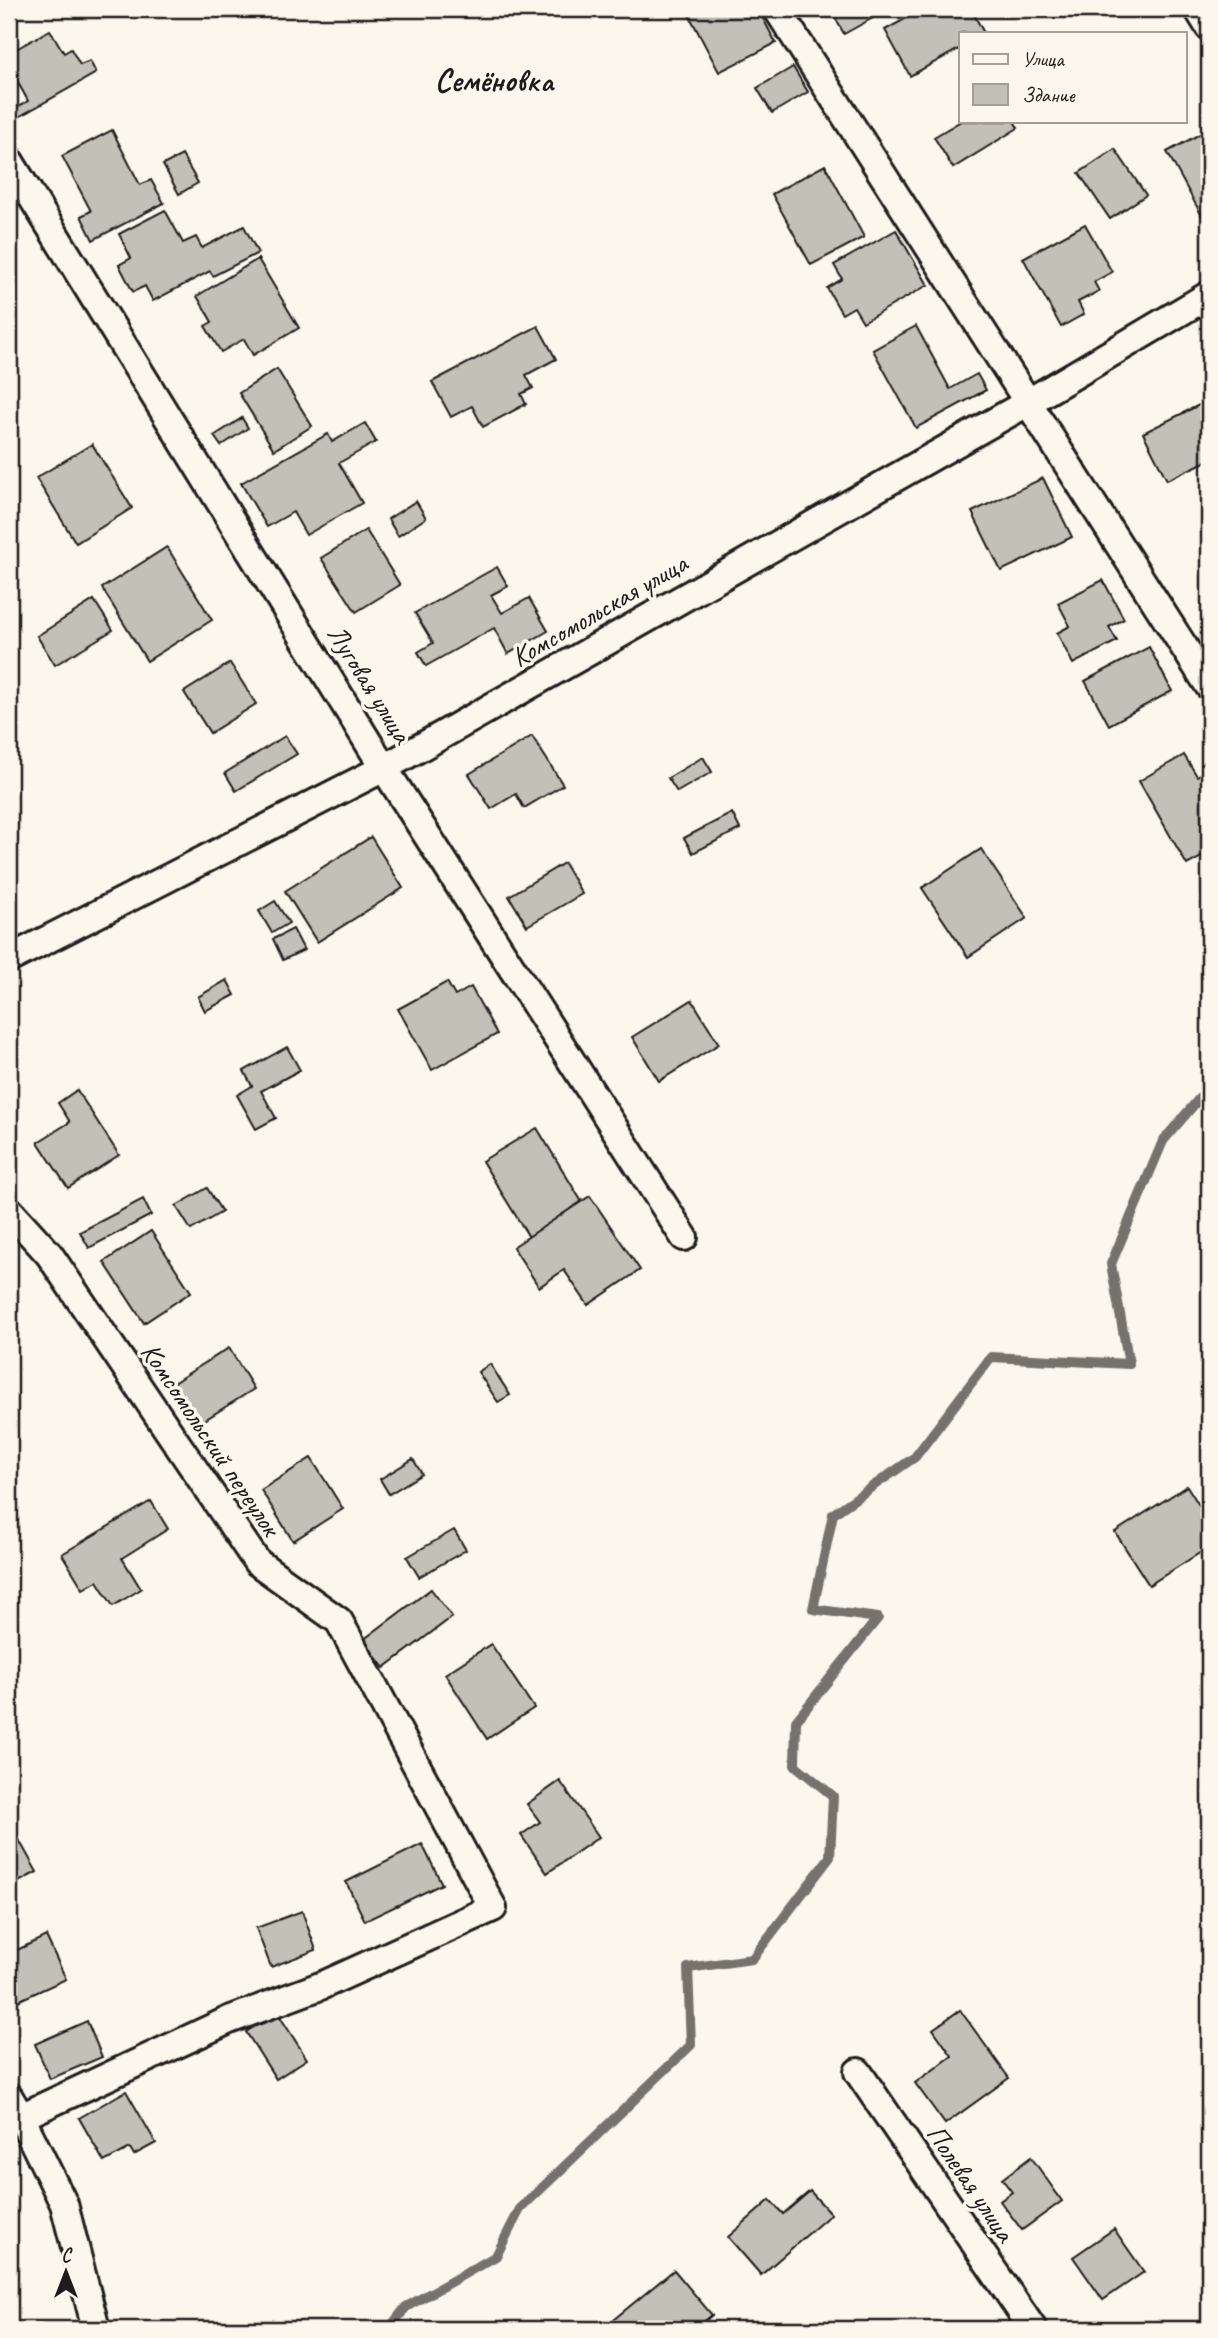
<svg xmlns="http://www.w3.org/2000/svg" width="1218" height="2338" font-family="Caveat,sans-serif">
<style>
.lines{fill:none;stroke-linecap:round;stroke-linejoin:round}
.stream{stroke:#74726e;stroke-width:10}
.building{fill:#c3c0b8;stroke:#1c1c1c;stroke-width:2}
.street-casing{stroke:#1c1c1c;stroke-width:32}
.street{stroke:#fbf7ec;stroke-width:26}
.labels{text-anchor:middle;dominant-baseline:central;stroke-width:7;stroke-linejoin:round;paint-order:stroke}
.street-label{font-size:28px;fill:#1c1c1c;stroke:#fbf7ec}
.quarter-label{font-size:32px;font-weight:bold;fill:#1c1c1c;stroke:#fbf7ec}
</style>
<rect width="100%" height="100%" fill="#fbf7ec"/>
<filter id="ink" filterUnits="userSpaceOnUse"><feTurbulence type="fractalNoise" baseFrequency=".0143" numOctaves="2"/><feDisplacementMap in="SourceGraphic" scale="14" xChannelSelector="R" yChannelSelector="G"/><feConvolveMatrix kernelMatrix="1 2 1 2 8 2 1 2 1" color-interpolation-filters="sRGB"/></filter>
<g filter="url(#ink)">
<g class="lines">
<!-- stream -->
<polyline class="stream" points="389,2329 406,2307 496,2256 520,2209 691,2045 688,1968 752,1959 830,1857 833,1796 795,1765 796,1721 878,1618 813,1609 833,1514 915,1457 991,1357 1129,1364 1111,1264 1163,1141 1209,1087"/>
</g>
<!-- building -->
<g class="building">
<polygon points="701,9 758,9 776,43 719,72 689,15"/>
<polygon points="843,9 889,9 844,34 833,14"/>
<polygon points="923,9 971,9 984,33 961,33 961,48 910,76 885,30"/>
<polygon points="50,30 64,53 71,49 80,65 90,61 96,73 15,119 11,111 28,101 9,66 9,53"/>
<polygon points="793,67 808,92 772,113 757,88"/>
<polygon points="961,121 1014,121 1018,128 953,168 934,137"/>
<polygon points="1209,129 1209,212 1202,216 1167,152"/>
<polygon points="112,130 140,185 151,180 164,203 93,240 81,216 91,211 62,156"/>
<polygon points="1115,149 1146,195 1110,219 1079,173"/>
<polygon points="182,155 198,183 179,194 163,165"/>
<polygon points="825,165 864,237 811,265 772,194"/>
<polygon points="165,210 183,243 196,237 202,248 244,226 258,253 213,276 210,271 153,301 145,286 133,292 119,265 131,258 119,234"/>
<polygon points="1085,224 1112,272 1094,282 1099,291 1078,302 1084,314 1061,327 1023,258"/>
<polygon points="896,230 928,285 863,322 854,307 842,314 827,288 842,279 834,265"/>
<polygon points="258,259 299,328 253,355 244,339 221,352 205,326 212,322 197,296"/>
<polygon points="538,326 556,359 526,375 533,388 521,394 526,404 483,427 472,406 451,417 432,382"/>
<polygon points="916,326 950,389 977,374 986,390 916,428 873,350"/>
<polygon points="277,369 312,426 274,450 239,393"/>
<polygon points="1207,401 1209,404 1209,460 1167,480 1143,433"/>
<polygon points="242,418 248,428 221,446 214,436"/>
<polygon points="365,423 376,442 339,463 362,503 306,535 293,512 267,527 241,483 328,434 332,442"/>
<polygon points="92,444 132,508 76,543 36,478"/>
<polygon points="1043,478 1072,537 1001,571 972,512"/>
<polygon points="416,501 426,518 398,536 388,519"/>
<polygon points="366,530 400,585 356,612 321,558"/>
<polygon points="167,547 212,620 147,661 102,588"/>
<polygon points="497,567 508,586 491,595 502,613 529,598 548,631 508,654 494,628 426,666 418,652 433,643 415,613"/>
<polygon points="1103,580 1124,619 1109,627 1117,641 1073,664 1057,633 1070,626 1058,603"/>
<polygon points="94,600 113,630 55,665 37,636"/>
<polygon points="1149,647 1172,691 1109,725 1085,681"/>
<polygon points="230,663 256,704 210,733 184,692"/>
<polygon points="285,736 297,754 236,791 225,773"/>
<polygon points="532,736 563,785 524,808 516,794 491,809 469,774"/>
<polygon points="1184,755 1197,776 1209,769 1209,853 1187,865 1139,781"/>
<polygon points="703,757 712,772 677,792 668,778"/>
<polygon points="732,813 740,829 693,853 684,838"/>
<polygon points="371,837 403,888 317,942 285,891"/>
<polygon points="981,849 1027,918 968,957 922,888"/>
<polygon points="564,863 582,894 527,926 509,896"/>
<polygon points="275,901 289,923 272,933 259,911"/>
<polygon points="293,929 304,950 283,960 273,939"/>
<polygon points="227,980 235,995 205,1011 198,997"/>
<polygon points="447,982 455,996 471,987 497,1034 432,1070 398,1009"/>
<polygon points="692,1000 719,1044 659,1081 632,1037"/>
<polygon points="287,1047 300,1070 261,1091 276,1118 256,1129 237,1095 252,1086 244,1071"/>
<polygon points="77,1090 119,1155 68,1188 38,1142 70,1122 58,1103"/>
<polygon points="537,1128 582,1202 529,1237 482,1161"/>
<polygon points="207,1188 222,1212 191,1230 176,1206"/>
<polygon points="590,1196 640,1270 588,1305 564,1270 539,1287 513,1247"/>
<polygon points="143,1199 151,1215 89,1248 80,1232"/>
<polygon points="151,1231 191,1292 144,1323 104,1262"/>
<polygon points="229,1348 254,1389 198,1424 173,1383"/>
<polygon points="490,1364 510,1395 498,1402 478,1372"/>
<polygon points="311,1458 343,1509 293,1541 261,1490"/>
<polygon points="413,1459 422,1474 389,1494 380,1479"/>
<polygon points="1187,1486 1209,1521 1209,1547 1149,1585 1115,1532"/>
<polygon points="151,1501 168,1529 122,1558 141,1589 113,1606 97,1581 83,1589 62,1554"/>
<polygon points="454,1530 466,1550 419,1577 407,1557"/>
<polygon points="431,1589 452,1617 384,1668 363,1640"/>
<polygon points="491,1644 534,1708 487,1739 445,1674"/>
<polygon points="560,1781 599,1837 547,1873 521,1835 540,1822 527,1804"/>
<polygon points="9,1822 37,1872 9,1887"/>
<polygon points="422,1844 442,1884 365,1921 346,1882"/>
<polygon points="302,1911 316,1950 271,1967 256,1928"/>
<polygon points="46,1936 66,1979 9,2005 9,1954"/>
<polygon points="960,2010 1009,2078 945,2124 915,2083 952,2056 933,2029"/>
<polygon points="277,2012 307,2059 276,2079 246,2032"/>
<polygon points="87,2021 102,2057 50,2079 35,2044"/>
<polygon points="126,2091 156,2143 134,2155 130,2148 104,2162 79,2118"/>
<polygon points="1031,2157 1062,2201 1022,2230 1000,2201 1012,2192 1002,2179"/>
<polygon points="810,2191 831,2214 761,2275 728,2237 770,2200 783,2214"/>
<polygon points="1114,2229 1144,2272 1103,2300 1073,2257"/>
<polygon points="674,2270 712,2315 695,2329 602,2329"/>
</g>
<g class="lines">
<defs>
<g id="street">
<polyline points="777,9 1209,686"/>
<polyline points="1198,9 1209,27"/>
<polyline points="9,160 384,768 684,1237"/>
<polyline points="9,959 384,768 1027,403 1209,295"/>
<polyline points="9,1210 49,1254 257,1562 339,1621 493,1908 323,1985 229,2020 21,2117"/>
<polyline points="858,2072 1033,2329"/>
<polyline points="9,2097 21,2117 64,2204 96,2329"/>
</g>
</defs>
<!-- street casing -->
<use href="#street" class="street-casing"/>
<!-- street -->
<use href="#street" class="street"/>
</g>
</g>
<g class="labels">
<!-- street labels -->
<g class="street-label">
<text transform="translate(599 610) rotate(-30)">Комсомольская улица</text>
<text transform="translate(370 684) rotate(58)">Луговая улица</text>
<text transform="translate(211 1439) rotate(56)">Комсомольский переулок</text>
<text transform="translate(971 2183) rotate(56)">Полевая улица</text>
</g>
<!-- quarter labels -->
<g class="quarter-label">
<text x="494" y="80">Семёновка</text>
</g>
</g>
<!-- margin -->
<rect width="1218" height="2338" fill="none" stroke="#fbf7ec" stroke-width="35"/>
<rect x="18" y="18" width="1183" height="2303" fill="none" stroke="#1c1c1c" stroke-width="2.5" filter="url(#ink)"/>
<!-- legend -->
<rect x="959" y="32" width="228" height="91" fill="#fbf7ec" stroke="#a29f99" stroke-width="2"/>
<rect x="973" y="54" width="35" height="10" fill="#fbf7ec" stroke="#a29f99" stroke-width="2"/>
<text x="1022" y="66" font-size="21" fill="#1c1c1c">Улица</text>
<rect x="973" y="84" width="35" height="21" fill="#c3c0b8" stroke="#a29f99" stroke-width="2"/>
<text x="1022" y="102" font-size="21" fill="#1c1c1c">Здание</text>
<!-- north arrow -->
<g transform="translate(66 2272)" stroke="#fbf7ec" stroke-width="5" paint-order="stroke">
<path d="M0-5L12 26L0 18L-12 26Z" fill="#1c1c1c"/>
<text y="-10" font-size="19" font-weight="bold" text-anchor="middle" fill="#1c1c1c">С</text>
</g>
</svg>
